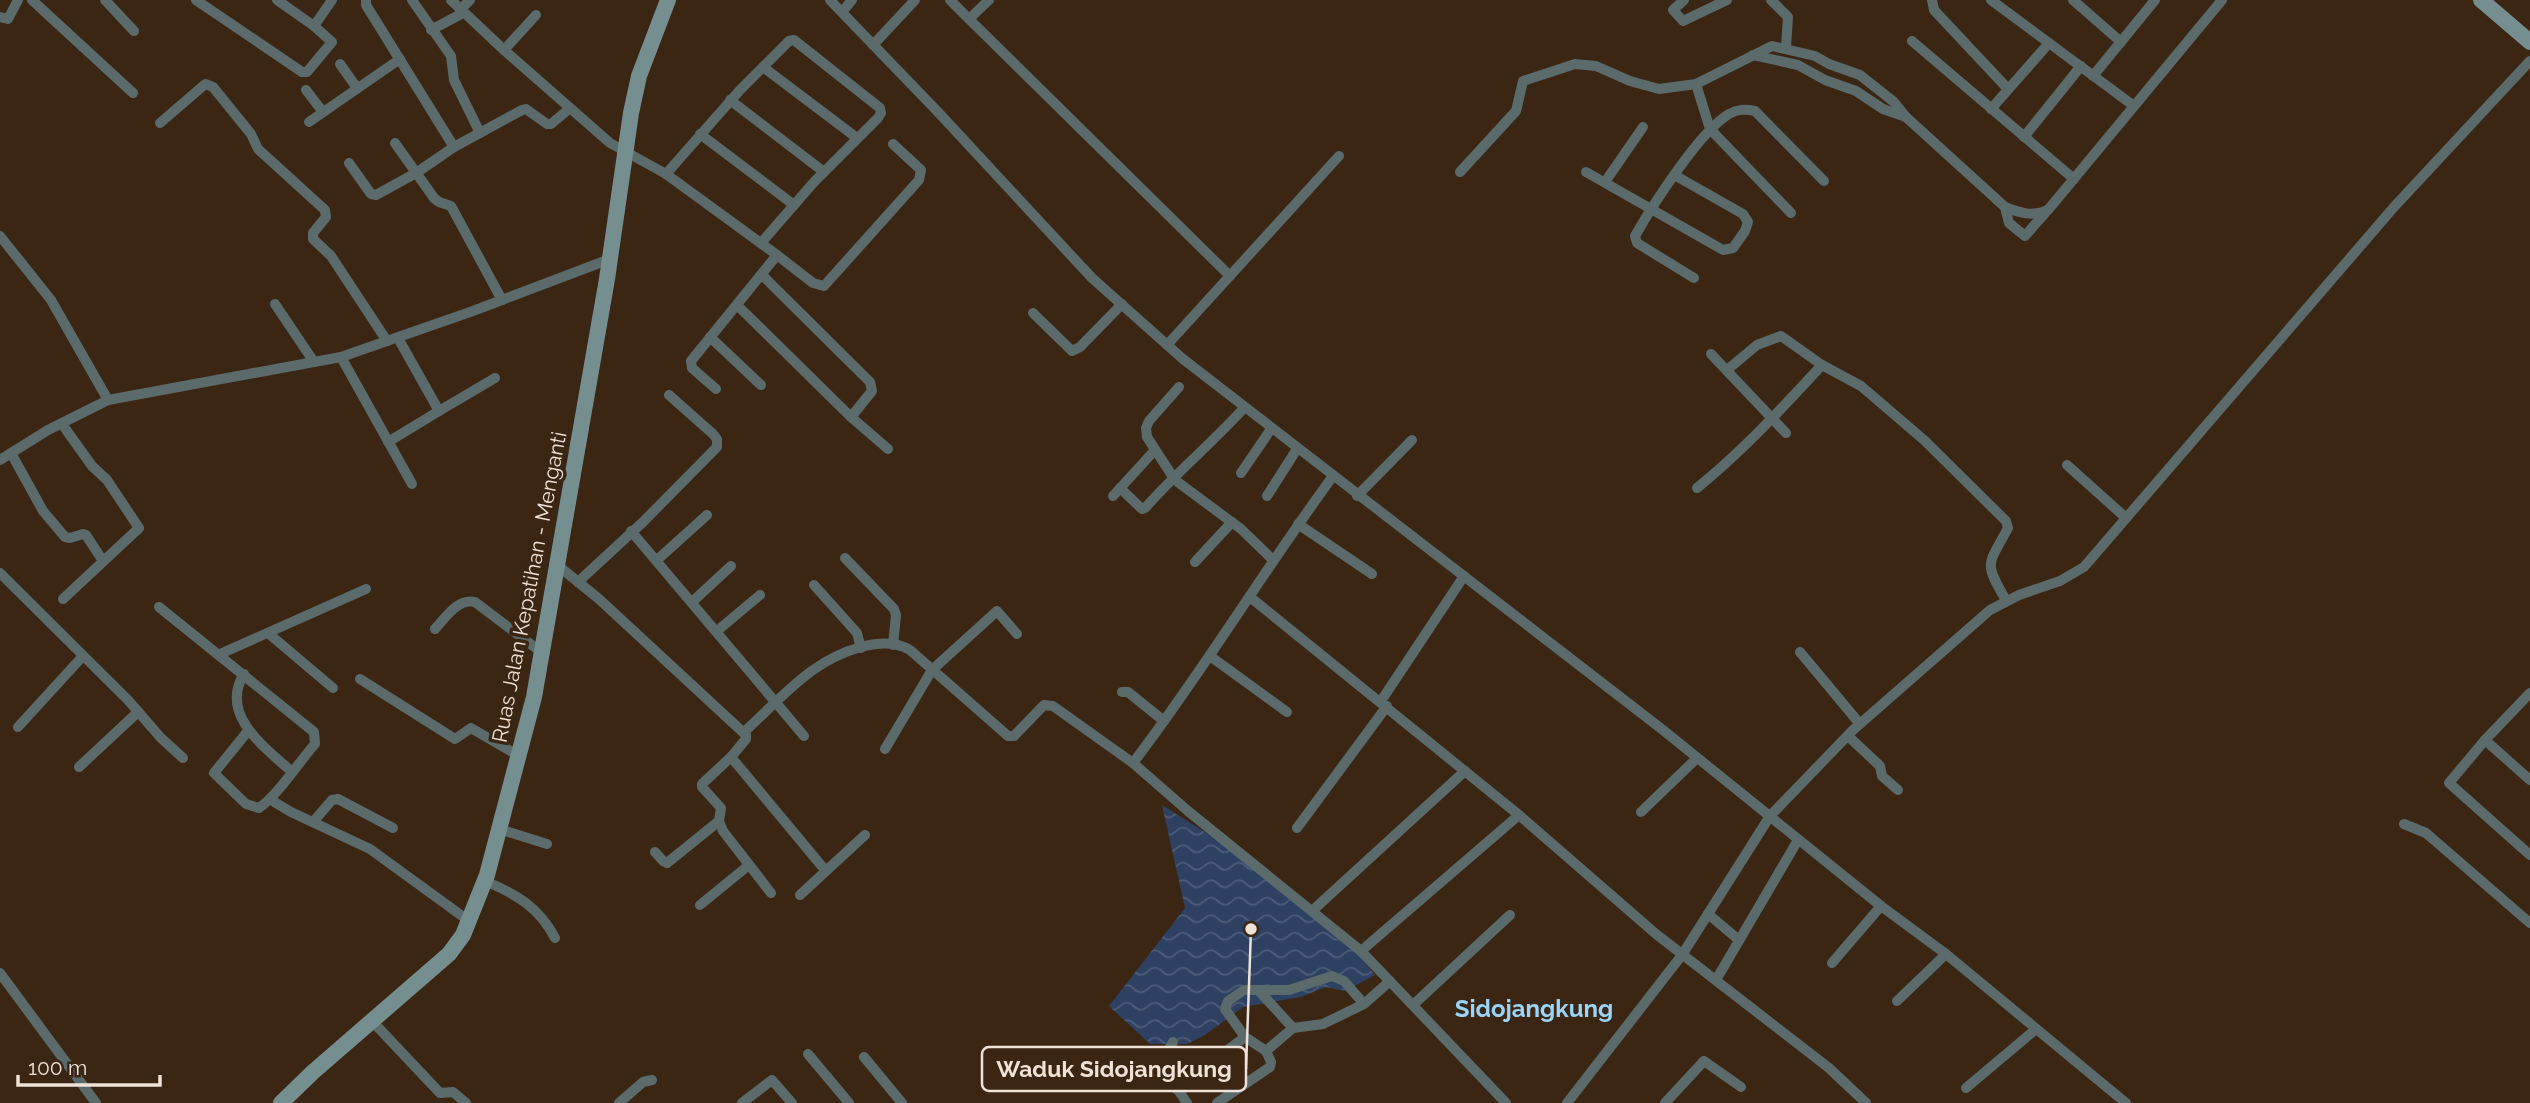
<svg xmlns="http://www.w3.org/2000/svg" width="2530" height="1103" font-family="Raleway,sans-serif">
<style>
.water{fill:url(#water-waves)}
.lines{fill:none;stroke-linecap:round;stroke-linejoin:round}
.minor{stroke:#5b6b6c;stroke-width:10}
.secondary{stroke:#758f90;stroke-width:16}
.labels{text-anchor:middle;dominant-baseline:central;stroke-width:7;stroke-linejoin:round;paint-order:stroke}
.street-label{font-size:21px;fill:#f0e2d7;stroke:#3b2614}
.quarter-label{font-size:24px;font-weight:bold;fill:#99d4f9;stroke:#3b2614}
.leader{fill:none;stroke:#f0e2d7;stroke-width:2.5}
.callout-dot{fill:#f0e2d7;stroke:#3b2614;stroke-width:2.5}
.callout{fill:#3b2614;stroke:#f0e2d7;stroke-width:2.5}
.callout-label{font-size:23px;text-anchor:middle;font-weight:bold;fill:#f0e2d7}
</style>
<defs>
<pattern id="water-waves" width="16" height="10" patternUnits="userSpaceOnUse" patternTransform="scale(1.75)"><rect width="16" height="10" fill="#2e4163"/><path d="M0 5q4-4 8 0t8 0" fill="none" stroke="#4d5c79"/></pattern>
</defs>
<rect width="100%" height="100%" fill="#3b2614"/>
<!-- water -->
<polygon class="water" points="1162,805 1243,856 1347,940 1375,975 1345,991 1326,987 1301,997 1243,1007 1205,1035 1187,1044 1150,1044 1109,1006 1185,908"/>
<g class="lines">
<!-- minor -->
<g class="minor">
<polyline points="32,0 133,93"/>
<polyline points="105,0 134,31"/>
<polyline points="196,0 302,72 307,72 332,42 314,26 277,0"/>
<polyline points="366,0 366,5 454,147"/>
<polyline points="412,0 451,56 454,80 480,133"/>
<polyline points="451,0 504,50 610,143 666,174 777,255 691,361 692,368 716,389"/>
<polyline points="830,0 938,112 1092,278 1183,359 1663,730 1881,906 1946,954 1897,1001"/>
<polyline points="950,0 969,19"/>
<polyline points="989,0 969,19 1230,276"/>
<polyline points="1684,0 1673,10 1683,21 1727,0"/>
<polyline points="1771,0 1788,17 1786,47"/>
<polyline points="1932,0 1934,10 2008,89"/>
<polyline points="1991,0 2134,106"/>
<polyline points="2073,0 2121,42"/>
<polyline points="460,10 470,0"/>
<polyline points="842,12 852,0"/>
<polyline points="0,17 8,19 18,0"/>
<polyline points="314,26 332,0"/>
<polyline points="431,30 463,13"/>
<polyline points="1912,41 2074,179"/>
<polyline points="873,45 915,0"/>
<polyline points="504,50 536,15"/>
<polyline points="1753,55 1798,65 1825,80 1856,91 1883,109 1906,117"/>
<polyline points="340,64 357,88"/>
<polyline points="763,67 857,138"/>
<polyline points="2093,76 2155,0"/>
<polyline points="1696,84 1710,129 1791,213"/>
<polyline points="306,90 323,112"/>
<polyline points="730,100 824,172"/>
<polyline points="1991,109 2049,43"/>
<polyline points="309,122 400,59"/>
<polyline points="160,123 203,86 206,84 213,87 251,134 258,149 325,210 326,217 313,233 313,239 331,256 387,341"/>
<polyline points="700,134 794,205"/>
<polyline points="2024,137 2081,66"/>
<polyline points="395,143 434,198 439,202 451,206 502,300"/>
<polyline points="349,163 371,194 376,195 416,173 454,147 522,110 526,109 547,124 551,124 569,109"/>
<path d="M1460 172 1516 111 1523 81 1575 64 1596 66 1630 81 1659 89 1696 84 1772 46 1815 56 1829 64 1860 75 1894 102 1906 117 2005 207C2020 213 2033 217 2048 210L2222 0"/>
<polyline points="1586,172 1723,250 1733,248 1745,231 1748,222 1743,214 1676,176"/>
<polyline points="666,174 740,90 789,41 794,40 880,108 881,113 878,118 814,182 761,243"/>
<polyline points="1605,182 1643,127"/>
<polyline points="2005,207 2009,223 2025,236 2046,212"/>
<polyline points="0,236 51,300 108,400"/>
<polyline points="777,255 813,283 824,286 919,180 921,170 893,144"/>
<polyline points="762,275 870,382 872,391 851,417"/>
<path d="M1694 278 1637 243 1635 236C1652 206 1700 131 1729 114 1738 109 1745 109 1755 111L1824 181"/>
<polyline points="275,304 314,362"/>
<polyline points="737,305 851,417 888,449"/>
<polyline points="1033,313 1072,351 1080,347 1122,304"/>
<polyline points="710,337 761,385"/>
<polyline points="1167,345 1339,156"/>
<polyline points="1711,354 1786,433"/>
<polyline points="341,357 412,484"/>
<polyline points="1727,370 1757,345 1781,336 1822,365"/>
<polyline points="1179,387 1149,421 1146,428 1147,437 1175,480 1241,529 1273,560"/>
<polyline points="439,411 495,378"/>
<polyline points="62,424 92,466 107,480 139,528 63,599"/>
<polyline points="388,442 439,411 398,338"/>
<polyline points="11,453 43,511 65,537 70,538 83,534 86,535 103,561"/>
<polyline points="0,460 48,430 108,400 341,357 473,311 610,259"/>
<polyline points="2067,465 2125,517"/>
<polyline points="1241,473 1271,429"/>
<path d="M1120 488 1142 509 1145 508C1176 473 1212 443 1244 408"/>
<path d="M1697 488C1743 451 1782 408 1822 365L1861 386 1924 440 2006 521 2008 528C1988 566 1983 561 2006 600"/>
<polyline points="1113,496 1155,450"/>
<polyline points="1267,496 1297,449"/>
<polyline points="1357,496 1412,440"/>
<polyline points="1298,524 1372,574"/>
<polyline points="631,531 804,736"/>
<polyline points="845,558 894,609 896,615 893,645"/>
<polyline points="657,560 707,515"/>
<polyline points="1195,562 1232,522"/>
<polyline points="556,564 599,599 746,735 746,739 731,757 702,784 702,787 721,808 719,821 723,831 771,893"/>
<polyline points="0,573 128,700 161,738 183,758"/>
<polyline points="578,582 643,522 717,447 717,439 713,434 669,395"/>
<polyline points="814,585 857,633 861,648"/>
<polyline points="1250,597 1519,815 1656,934 1829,1068 1866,1103"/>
<polyline points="692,602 731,566"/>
<path d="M159 607 314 732 315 744C298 763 278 795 259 808L246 804 214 773 248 731"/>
<path d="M435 629C446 617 458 598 475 602L541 652"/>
<polyline points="717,631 760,595"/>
<polyline points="268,633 333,688"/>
<polyline points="1800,652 1860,724"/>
<polyline points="220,654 366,589"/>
<polyline points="1210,656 1287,712"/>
<path d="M244 674C219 714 264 747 291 771"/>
<polyline points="360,679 455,739 471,728 519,756"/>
<polyline points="1122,692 1128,692 1164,721"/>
<polyline points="2530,693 2485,740 2449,783 2530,855"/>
<polyline points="1381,701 1464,576"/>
<polyline points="18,727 82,657"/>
<path d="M744 732C766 712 788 688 813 670 837 653 882 633 910 650L1008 736H1014L1044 705 1053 706 1133 763 1188 811 1361 951 1506 1103"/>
<polyline points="1848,736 1880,766 1882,776 1898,790"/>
<polyline points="2485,740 2530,780"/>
<polyline points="885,749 932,670 997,611 1017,634"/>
<polyline points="731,757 825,870"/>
<path d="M1133 763C1204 670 1264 570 1333 476"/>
<polyline points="79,767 138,712"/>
<polyline points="271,800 291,812 370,849 469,921"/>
<polyline points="1641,812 1697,758"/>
<polyline points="313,822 332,800 338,799 393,828"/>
<polyline points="2404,824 2426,833 2530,923"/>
<polyline points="1297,828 1387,706"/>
<polyline points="499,829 547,844"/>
<polyline points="655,852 663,861 667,863 719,821"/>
<path d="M485 881C516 894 539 907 555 938"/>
<polyline points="800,895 865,835"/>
<polyline points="700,905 749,865"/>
<polyline points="1312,911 1465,771"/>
<polyline points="1708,914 1739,940"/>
<polyline points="1361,951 1519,815"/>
<polyline points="1946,954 2126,1103"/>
<polyline points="1832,963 1881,906"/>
<polyline points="0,973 96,1103"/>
<polyline points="1716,980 1798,840"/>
<polyline points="1259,991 1293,1028"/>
<polyline points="1364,1004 1323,1024 1293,1028 1266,1051 1245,1037 1225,1009 1228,1001 1244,990 1289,990 1332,976 1344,981 1364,1004 1390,981"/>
<polyline points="1413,1005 1510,915"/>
<polyline points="372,1021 440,1093 453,1092 466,1103"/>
<polyline points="1173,1042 1165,1056 1172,1081 1187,1103"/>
<polyline points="808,1054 849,1103"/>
<polyline points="864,1057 902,1103"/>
<polyline points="1966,1088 2036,1029"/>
<polyline points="1176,1089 1245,1037"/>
<polyline points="619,1103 643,1082 652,1080"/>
<polyline points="742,1103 772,1080 792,1103"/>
<polyline points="1217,1103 1270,1067 1271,1062 1266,1051"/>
<polyline points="1567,1103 1682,955 1770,816 1853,730 1990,610 2019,595 2060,581 2084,567 2394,207 2530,61"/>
<polyline points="1665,1103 1704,1061 1741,1087"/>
</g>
<!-- secondary -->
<g class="secondary">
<polyline points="2481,0 2530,42"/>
<polyline points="281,1103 313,1072 449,954 463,935 487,875 534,697 607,279 631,113 639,76 668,0"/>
</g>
</g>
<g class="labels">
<!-- street labels -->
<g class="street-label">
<text transform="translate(529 587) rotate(-79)">Ruas Jalan Kepatihan - Menganti</text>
</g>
<!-- quarter labels -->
<g class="quarter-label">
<text x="1534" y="1008">Sidojangkung</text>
</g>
</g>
<!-- callouts -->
<path class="leader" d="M1251 929L1246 1069"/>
<circle class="callout-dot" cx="1251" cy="929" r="7"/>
<rect class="callout" x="982" y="1047" width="264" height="44" rx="7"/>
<g class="callout-label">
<text x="1114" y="1077">Waduk Sidojangkung</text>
</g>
<!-- scale -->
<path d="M18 1075v10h142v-10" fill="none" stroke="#f0e2d7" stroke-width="3.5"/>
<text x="28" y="1075" font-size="21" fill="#f0e2d7" stroke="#3b2614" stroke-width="5" paint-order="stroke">100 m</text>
</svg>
